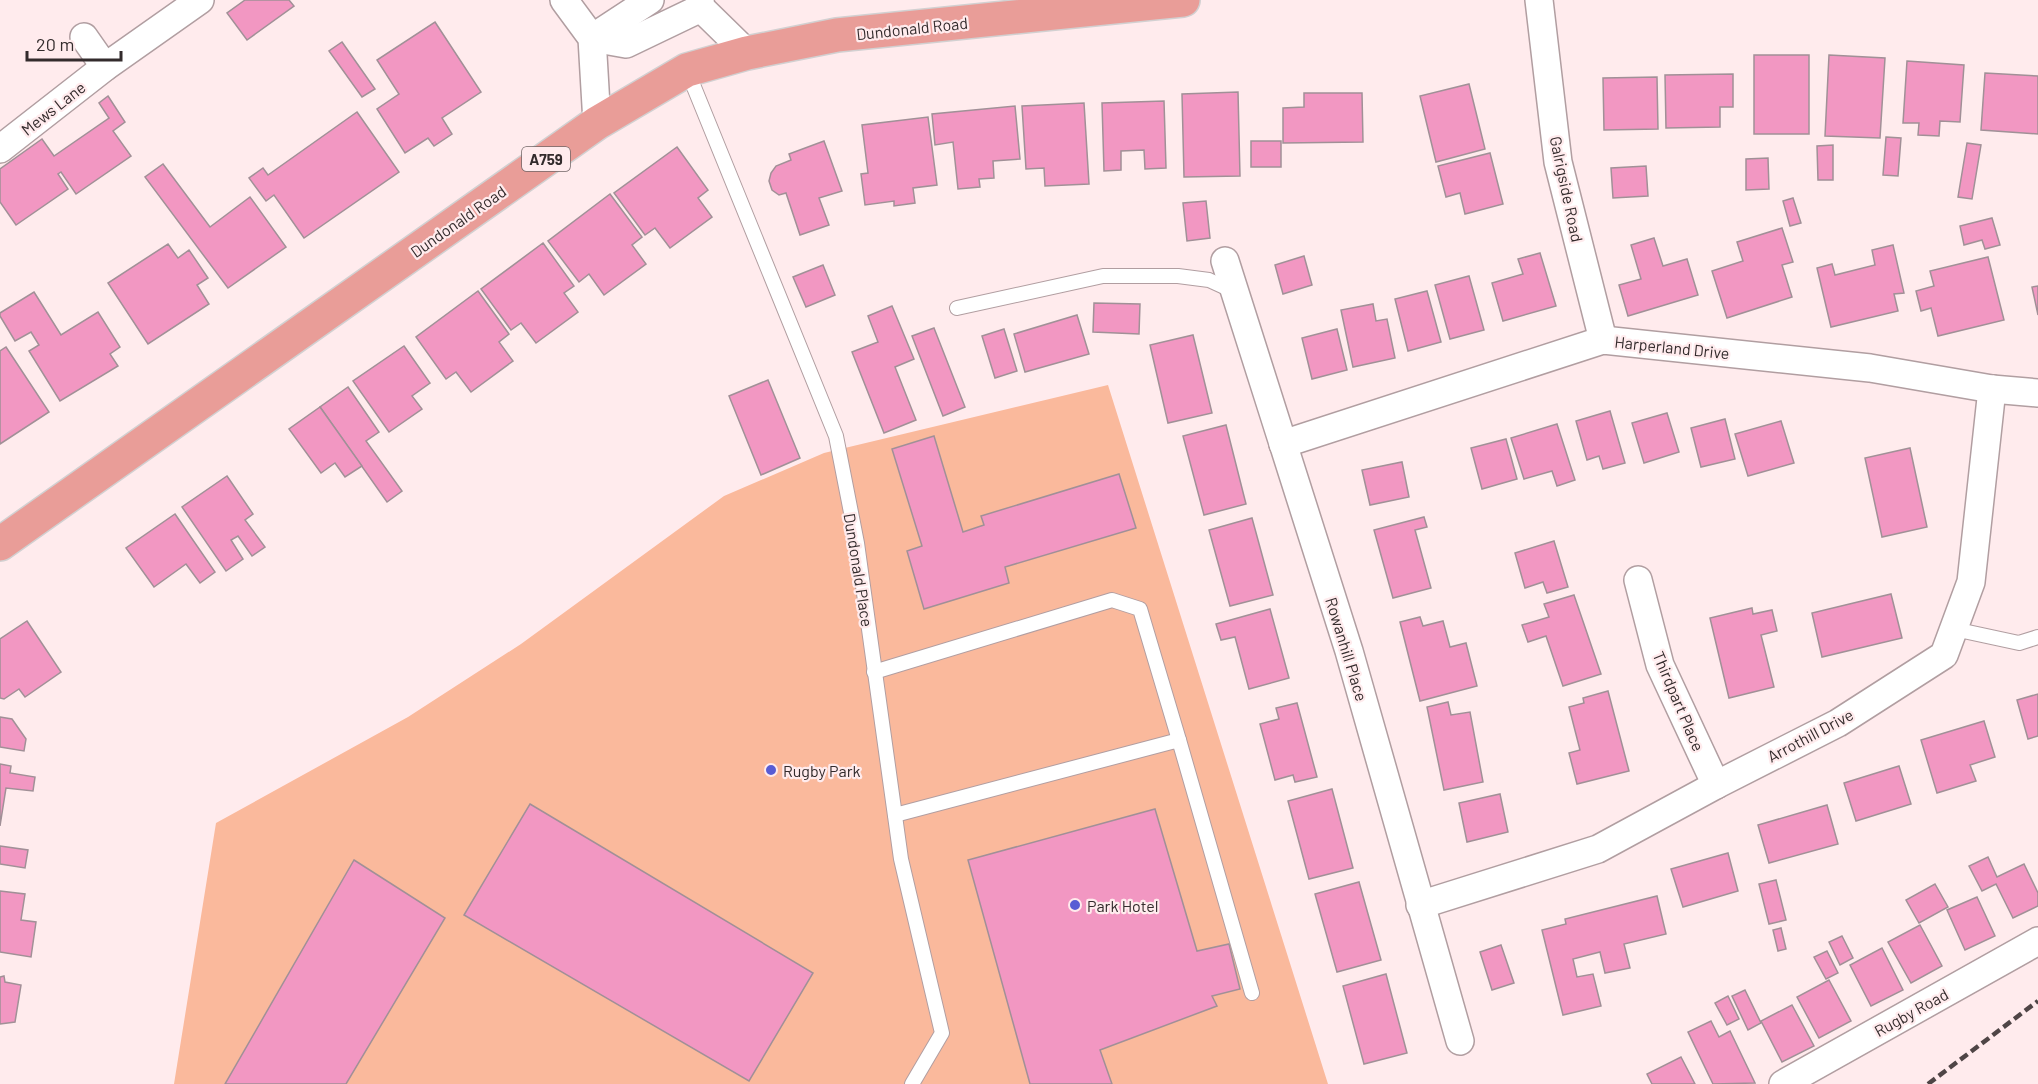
<svg xmlns="http://www.w3.org/2000/svg" width="2038" height="1084" font-family="Barlow,sans-serif">
<style>
.green{fill:#fab99c}
.building{fill:#f297c2;stroke:#a19097;stroke-width:1.5}
.lines{fill:none;stroke-linecap:round;stroke-linejoin:round}
.lane-casing{stroke:#b19ea1;stroke-width:16}
.street-casing{stroke:#b19ea1;stroke-width:30}
.primary-casing{stroke:#d2d0d1;stroke-width:36}
.lane{stroke:#fff;stroke-width:14}
.street{stroke:#fff;stroke-width:27}
.primary{stroke:#e99d98;stroke-width:33}
.rail{stroke:#4f4546;stroke-width:4.5;stroke-dasharray:9 4.5;stroke-linecap:butt}
.poi-dot{fill:#585cd4;stroke:#ffebed;stroke-width:2}
.labels{text-anchor:middle;dominant-baseline:central;stroke-width:4.5;stroke-linejoin:round;paint-order:stroke}
.shield{fill:#ffebed;stroke:#706566;stroke-width:1.5}
.shield-label{font-size:15px;font-weight:bold;fill:#332b2c}
.street-label{font-size:16px;fill:#332b2c;stroke:#ffebed}
.poi-label{font-size:16px;fill:#332b2c;stroke:#ffebed;text-anchor:start}
</style>
<rect width="100%" height="100%" fill="#ffebed"/>
<!-- green -->
<polygon class="green" points="1108,385 1328,1084 174,1084 216,823 408,717 521,644 724,496 824,453"/>
<!-- building -->
<g class="building">
<polygon points="245,0 289,0 294,6 247,40 227,13"/>
<polygon points="435,22 481,92 442,118 452,134 434,146 428,138 405,153 377,109 399,94 377,60"/>
<polygon points="342,42 375,89 362,97 329,51"/>
<rect x="1754" y="55" width="55" height="79"/>
<polygon points="1829,55 1885,58 1880,138 1825,136"/>
<polygon points="1907,61 1964,65 1960,122 1940,121 1939,136 1918,135 1919,123 1903,123"/>
<polygon points="1985,73 2038,76 2038,134 1981,130"/>
<polygon points="1733,74 1733,107 1720,107 1720,127 1666,128 1665,75"/>
<polygon points="1657,77 1658,129 1604,130 1603,78"/>
<polygon points="1469,84 1485,149 1436,162 1420,96"/>
<polygon points="1238,92 1240,176 1184,177 1182,94"/>
<polygon points="1304,93 1362,93 1363,142 1283,143 1283,108 1304,107"/>
<polygon points="108,96 125,122 113,131 131,156 76,194 61,172 58,174 68,189 16,225 0,202 0,169 42,139 54,156 109,118 99,103"/>
<polygon points="1164,101 1166,168 1145,169 1144,150 1121,151 1121,170 1104,171 1102,103"/>
<polygon points="1084,103 1089,184 1045,186 1044,168 1026,169 1022,106"/>
<polygon points="1015,106 1020,159 993,161 994,178 979,179 980,187 958,189 953,142 935,145 932,114"/>
<polygon points="357,112 399,172 304,238 274,195 266,201 249,178 263,168 268,175"/>
<polygon points="928,117 937,185 913,188 915,203 894,206 894,201 865,205 861,174 868,173 862,125"/>
<polygon points="1886,137 1901,138 1898,176 1883,175"/>
<polygon points="824,141 842,191 819,198 829,225 800,235 786,193 779,195 772,190 769,181 771,173 776,166 791,160 789,154"/>
<rect x="1251" y="141" width="30" height="26"/>
<polygon points="1967,143 1981,145 1972,199 1958,197"/>
<polygon points="1833,145 1833,180 1818,180 1817,146"/>
<polygon points="677,147 708,190 698,198 712,217 670,248 655,228 645,235 614,193"/>
<polygon points="1490,153 1503,204 1465,214 1460,193 1446,197 1438,166"/>
<polygon points="1768,158 1769,189 1746,190 1746,159"/>
<polygon points="163,164 210,227 250,197 286,247 228,288 145,177"/>
<polygon points="1646,166 1648,196 1613,198 1611,168"/>
<polygon points="610,194 642,237 632,245 646,264 604,295 589,274 579,282 548,241"/>
<polygon points="1793,198 1801,223 1790,226 1783,201"/>
<polygon points="1206,201 1210,238 1187,241 1183,203"/>
<polygon points="1992,218 2000,245 1985,249 1982,240 1964,245 1960,226"/>
<polygon points="1782,228 1793,262 1782,265 1792,297 1727,318 1712,271 1743,261 1737,242"/>
<polygon points="1654,238 1663,266 1687,259 1698,295 1628,316 1619,285 1641,279 1631,245"/>
<polygon points="543,243 574,286 564,293 578,312 536,343 521,323 511,330 481,289"/>
<polygon points="168,244 178,258 189,250 208,278 197,285 209,304 148,344 108,283"/>
<polygon points="1893,245 1904,293 1894,294 1898,311 1831,327 1817,268 1832,264 1835,275 1875,265 1872,250"/>
<polygon points="1540,253 1556,306 1503,321 1492,283 1523,274 1518,259"/>
<polygon points="1304,256 1312,285 1283,294 1275,265"/>
<polygon points="1988,257 2004,320 1938,336 1931,308 1921,311 1916,291 1934,286 1930,271"/>
<polygon points="823,265 835,295 806,307 793,277"/>
<polygon points="1469,276 1484,330 1450,339 1435,285"/>
<polygon points="2038,286 2038,315 2032,287"/>
<polygon points="478,291 509,334 499,342 513,361 471,392 456,372 446,379 416,337"/>
<polygon points="1427,291 1441,342 1408,351 1395,299"/>
<polygon points="34,292 61,335 98,312 120,347 110,354 118,366 60,401 29,351 39,345 31,332 15,341 0,316 0,313"/>
<polygon points="1094,303 1140,304 1139,334 1093,332"/>
<polygon points="1373,304 1376,321 1387,319 1395,358 1353,367 1341,310"/>
<polygon points="892,306 914,359 895,367 916,420 884,433 852,352 878,342 868,316"/>
<polygon points="1077,315 1089,354 1025,372 1014,334"/>
<polygon points="934,328 965,407 943,416 912,336"/>
<polygon points="1004,329 1017,371 995,378 982,336"/>
<polygon points="1337,329 1347,370 1312,379 1302,338"/>
<polygon points="1193,335 1212,413 1168,423 1150,345"/>
<polygon points="404,346 430,383 412,396 422,409 389,432 353,381"/>
<polygon points="6,347 49,412 0,444 0,351"/>
<polygon points="768,380 800,458 761,475 729,396"/>
<polygon points="348,387 379,432 366,441 402,491 387,502 320,407"/>
<polygon points="320,407 362,466 345,477 335,463 321,473 289,429"/>
<polygon points="1610,411 1625,463 1603,469 1599,456 1587,460 1576,421"/>
<polygon points="1667,413 1679,452 1644,463 1632,423"/>
<polygon points="1725,419 1735,459 1701,467 1691,428"/>
<polygon points="1781,421 1794,463 1748,476 1735,434"/>
<polygon points="1557,424 1575,480 1557,486 1552,471 1524,479 1511,438"/>
<polygon points="1226,425 1246,504 1204,515 1183,436"/>
<polygon points="934,436 963,532 984,525 981,516 1119,474 1136,528 1005,567 1009,583 924,609 907,551 922,546 892,449"/>
<polygon points="1506,439 1517,479 1482,489 1471,448"/>
<polygon points="1910,448 1927,527 1882,537 1865,458"/>
<polygon points="1402,462 1409,497 1370,505 1362,470"/>
<polygon points="227,476 253,514 245,520 265,547 252,556 238,536 231,540 243,559 226,571 182,507"/>
<polygon points="175,514 215,572 200,583 186,564 154,587 126,548"/>
<polygon points="1424,517 1427,527 1415,530 1431,588 1393,598 1374,530"/>
<polygon points="1252,518 1273,595 1230,606 1209,530"/>
<polygon points="1554,541 1568,587 1547,593 1543,582 1525,588 1515,553"/>
<polygon points="1891,594 1902,638 1822,657 1812,613"/>
<polygon points="1574,595 1601,674 1563,686 1546,636 1528,642 1522,625 1549,617 1544,604"/>
<polygon points="1752,608 1753,614 1772,610 1777,631 1761,635 1774,687 1729,698 1710,618"/>
<polygon points="1270,609 1289,678 1249,689 1235,637 1221,640 1216,624"/>
<polygon points="1420,617 1423,626 1443,621 1450,647 1466,643 1477,686 1420,701 1400,622"/>
<polygon points="27,621 61,672 25,697 19,689 4,699 0,698 0,639"/>
<polygon points="1608,691 1629,771 1577,784 1569,753 1580,750 1569,707 1584,703 1583,698"/>
<polygon points="2038,694 2038,736 2028,739 2017,700"/>
<polygon points="1448,702 1451,715 1470,712 1483,782 1444,790 1427,707"/>
<polygon points="1297,703 1317,777 1295,782 1293,775 1275,780 1260,724 1279,719 1276,708"/>
<polygon points="0,717 12,719 26,739 24,751 0,747"/>
<polygon points="1984,721 1995,757 1970,765 1976,781 1937,793 1921,740"/>
<polygon points="0,764 11,766 10,773 35,777 33,791 6,788 0,826"/>
<polygon points="1899,766 1911,804 1856,821 1844,783"/>
<polygon points="1332,789 1353,868 1309,879 1288,801"/>
<polygon points="1500,794 1508,832 1467,842 1459,803"/>
<polygon points="530,804 813,973 749,1081 464,915"/>
<polygon points="1827,805 1838,844 1769,863 1758,825"/>
<polygon points="1155,809 1197,951 1229,944 1240,989 1212,996 1217,1006 1100,1050 1112,1084 1030,1084 968,860"/>
<polygon points="0,846 28,850 25,868 0,864"/>
<polygon points="1728,853 1738,891 1683,907 1671,869"/>
<polygon points="1988,857 1997,877 2024,864 2038,893 2038,906 2013,918 1996,884 1982,891 1969,866"/>
<polygon points="354,860 445,918 346,1084 225,1084"/>
<polygon points="1776,880 1786,920 1769,924 1759,884"/>
<polygon points="1359,882 1381,960 1337,972 1315,894"/>
<polygon points="1935,884 1948,907 1919,923 1906,900"/>
<polygon points="0,891 25,894 21,920 36,922 31,957 0,952"/>
<polygon points="1657,896 1666,934 1624,944 1630,968 1605,973 1600,952 1573,959 1577,977 1593,974 1601,1006 1563,1015 1542,930 1566,924 1565,919"/>
<polygon points="1977,897 1995,936 1965,950 1947,910"/>
<polygon points="1920,925 1942,966 1911,983 1888,942"/>
<polygon points="1781,928 1786,949 1778,951 1773,930"/>
<polygon points="1842,936 1853,958 1840,965 1829,942"/>
<polygon points="1501,945 1514,983 1492,990 1480,952"/>
<polygon points="1882,948 1903,990 1871,1006 1850,965"/>
<polygon points="1827,951 1838,973 1826,979 1814,957"/>
<polygon points="1386,974 1407,1053 1364,1064 1343,986"/>
<polygon points="4,976 5,982 21,985 15,1022 0,1024 0,977"/>
<polygon points="1829,980 1851,1021 1819,1038 1797,997"/>
<polygon points="1745,990 1761,1023 1748,1030 1732,996"/>
<polygon points="1728,996 1739,1019 1727,1025 1715,1003"/>
<polygon points="1792,1005 1814,1046 1782,1062 1761,1021"/>
<polygon points="1711,1021 1719,1037 1730,1031 1755,1083 1713,1084 1688,1032"/>
<polygon points="1681,1057 1695,1084 1652,1084 1647,1074"/>
</g>
<g class="lines">
<defs>
<g id="lane">
<polyline points="687,70 836,436 857,543 901,859 942,1033 912,1084"/>
<polyline points="957,308 1103,276 1178,276 1209,280 1233,291"/>
<polyline points="1954,629 2019,643 2038,637"/>
<polyline points="874,672 1112,600 1140,609 1179,740"/>
<polyline points="895,815 1179,740 1252,993"/>
</g>
<g id="street">
<polyline points="564,0 592,38 597,123"/>
<polyline points="700,0 701,8 747,53"/>
<polyline points="1539,0 1558,162 1603,340"/>
<polyline points="84,37 105,67"/>
<polyline points="592,38 626,44 701,8"/>
<polyline points="592,38 650,0"/>
<polyline points="0,149 105,67 200,0"/>
<polyline points="1225,261 1349,651 1460,1041"/>
<polyline points="1283,444 1603,340 1870,368 1992,389 2038,393"/>
<polyline points="1638,580 1660,665 1716,785"/>
<polyline points="1420,905 1598,849 1716,785 1838,723 1944,655 1971,582 1992,389"/>
<polyline points="1783,1084 2038,941"/>
</g>
<polyline id="primary" points="0,544 597,123 687,70 747,53 837,35 1183,0"/>
</defs>
<!-- lane casing -->
<use href="#lane" class="lane-casing"/>
<!-- street casing -->
<use href="#street" class="street-casing"/>
<!-- primary casing -->
<use href="#primary" class="primary-casing"/>
<!-- lane -->
<use href="#lane" class="lane"/>
<!-- street -->
<use href="#street" class="street"/>
<!-- primary -->
<use href="#primary" class="primary"/>
<!-- rail -->
<polyline class="rail" points="1928,1084 2038,1001"/>
</g>
<!-- markers -->
<g class="poi-dot">
<circle cx="771" cy="770" r="6"/>
<circle cx="1075" cy="905" r="6"/>
</g>
<g class="labels">
<!-- shield labels -->
<rect class="shield" x="522" y="147" width="48" height="24" rx="4.5"/>
<g class="shield-label">
<text x="546" y="159">A759</text>
</g>
<!-- street labels -->
<g class="street-label">
<text transform="translate(912 28) rotate(-6)">Dundonald Road</text>
<text transform="translate(53 108) rotate(-38)">Mews Lane</text>
<text transform="translate(1567 189) rotate(78)">Galrigside Road</text>
<text transform="translate(458 221) rotate(-35)">Dundonald Road</text>
<text transform="translate(1672 347) rotate(6)">Harperland Drive</text>
<text transform="translate(859 570) rotate(81)">Dundonald Place</text>
<text transform="translate(1347 649) rotate(73)">Rowanhill Place</text>
<text transform="translate(1679 701) rotate(67)">Thirdpart Place</text>
<text transform="translate(1810 735) rotate(-28)">Arrothill Drive</text>
<text transform="translate(1911 1012) rotate(-29)">Rugby Road</text>
</g>
<!-- poi labels -->
<g class="poi-label">
<text x="783" y="770">Rugby Park</text>
<text x="1087" y="905">Park Hotel</text>
</g>
</g>
<!-- scale -->
<path d="M27 51v9h94v-9" fill="none" stroke="#332b2c" stroke-width="3"/>
<text x="36" y="51" font-size="18" fill="#332b2c" stroke="#ffebed" stroke-width="4.5" paint-order="stroke">20 m</text>
</svg>
